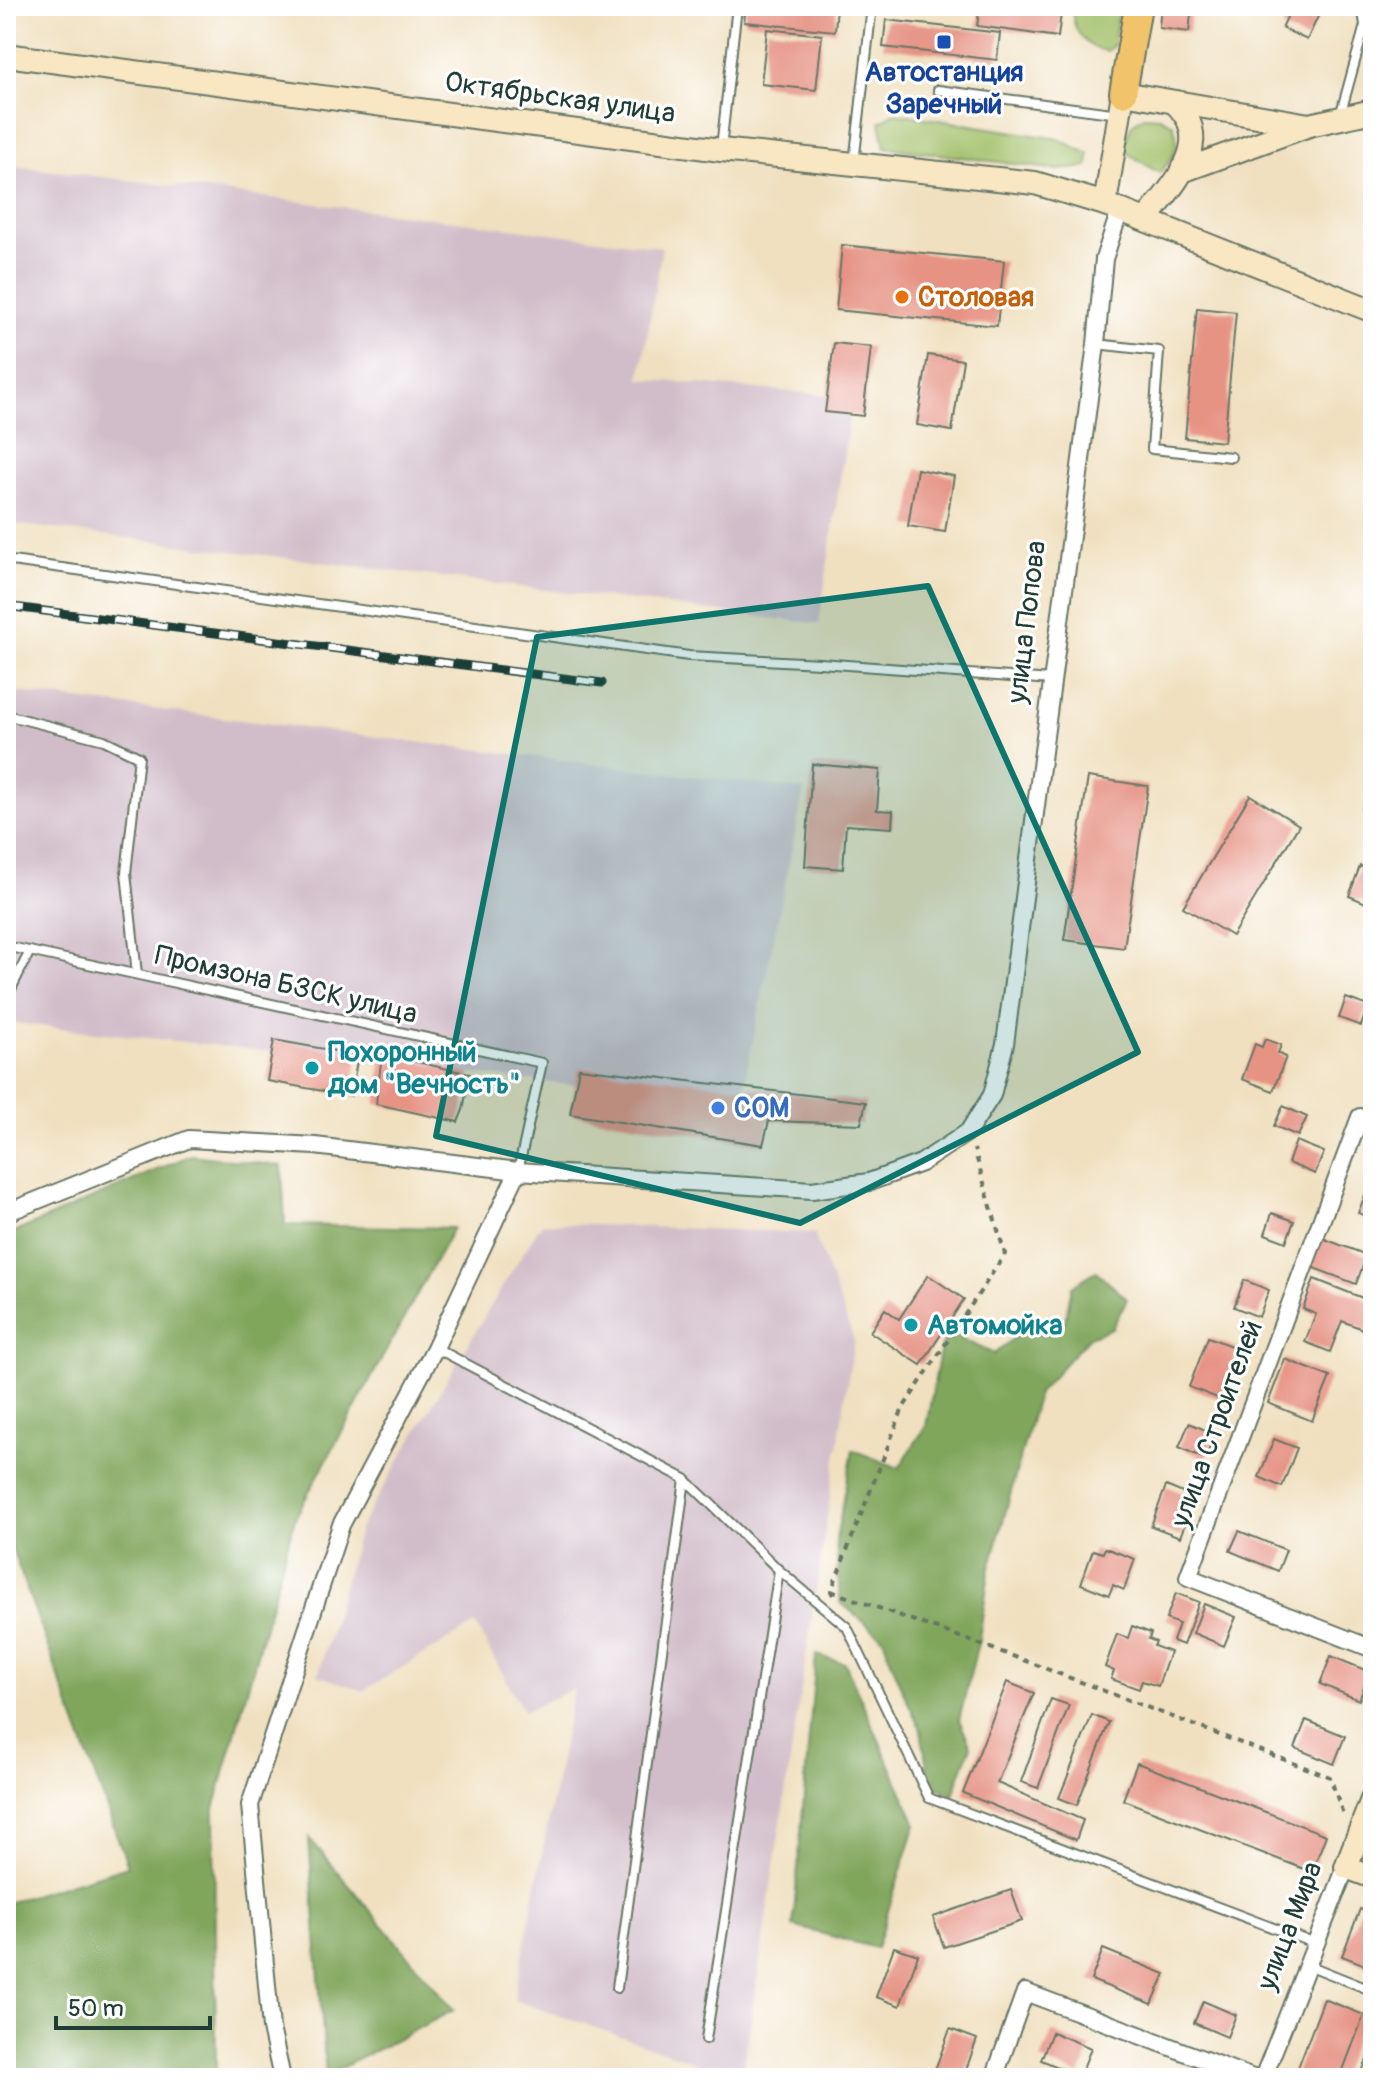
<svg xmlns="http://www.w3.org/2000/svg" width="1379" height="2084" font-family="Pangolin,sans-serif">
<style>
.industrial{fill:#d1bdc9}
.green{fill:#a1bf67;stroke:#607e4e;stroke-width:2}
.forest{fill:#80a65c;stroke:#507248;stroke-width:2}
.building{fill:#e69384}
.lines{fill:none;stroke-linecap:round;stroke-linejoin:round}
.lane-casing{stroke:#687665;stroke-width:12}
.street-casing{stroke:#687665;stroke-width:20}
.secondary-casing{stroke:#687665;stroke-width:26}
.primary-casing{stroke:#687665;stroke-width:30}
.path{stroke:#687665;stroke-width:4;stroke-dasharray:6 6;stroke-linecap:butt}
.lane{stroke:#fff;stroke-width:8}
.street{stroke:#fff;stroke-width:16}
.secondary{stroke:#f9e7c3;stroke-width:22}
.primary{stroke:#f1c36a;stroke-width:26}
.rail-casing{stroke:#1f3d34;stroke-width:9}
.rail{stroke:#fff;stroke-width:6;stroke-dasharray:18;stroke-linecap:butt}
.marked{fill:#0f766e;fill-opacity:0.2;stroke:#0f766e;stroke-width:6;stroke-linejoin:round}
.transit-dot{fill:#1a4fb4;stroke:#fff;stroke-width:3}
.food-dot{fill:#e8710a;stroke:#fff;stroke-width:3}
.culture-dot{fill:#0f9aa8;stroke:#fff;stroke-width:3}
.shop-dot{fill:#3f7fe0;stroke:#fff;stroke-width:3}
.labels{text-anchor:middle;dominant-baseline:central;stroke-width:6;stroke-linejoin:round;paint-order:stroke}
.transit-label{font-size:28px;font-weight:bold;fill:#164399;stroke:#fff}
.street-label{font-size:28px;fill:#1f3d34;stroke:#fff}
.food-label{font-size:28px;font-weight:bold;fill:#c56008;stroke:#fff;text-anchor:start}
.culture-label{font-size:28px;font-weight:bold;fill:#0d838f;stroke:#fff;text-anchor:start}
.shop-label{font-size:28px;font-weight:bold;fill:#366cbe;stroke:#fff;text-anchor:start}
</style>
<rect width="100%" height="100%" fill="#fff"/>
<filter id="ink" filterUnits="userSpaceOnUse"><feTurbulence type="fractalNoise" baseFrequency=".0125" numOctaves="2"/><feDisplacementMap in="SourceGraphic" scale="16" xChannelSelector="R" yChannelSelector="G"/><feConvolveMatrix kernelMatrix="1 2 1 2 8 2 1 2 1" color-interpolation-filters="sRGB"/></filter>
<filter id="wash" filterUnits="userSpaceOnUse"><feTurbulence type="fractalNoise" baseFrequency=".006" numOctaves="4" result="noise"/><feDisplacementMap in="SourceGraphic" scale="32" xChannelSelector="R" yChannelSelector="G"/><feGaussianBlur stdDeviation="1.8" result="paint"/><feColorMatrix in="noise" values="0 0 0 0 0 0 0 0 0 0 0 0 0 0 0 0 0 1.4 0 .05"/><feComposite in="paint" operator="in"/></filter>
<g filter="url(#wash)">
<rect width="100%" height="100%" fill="#f0e0c0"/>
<!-- industrial -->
<g class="industrial">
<polygon points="6,165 662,247 640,379 852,397 819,624 6,523"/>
<polygon points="6,691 804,790 740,1104 6,1022"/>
<polygon points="542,1223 814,1233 854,1340 742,2078 514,2000 574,1688 524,1712 475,1624 363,1691 318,1675 360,1527 499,1292"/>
</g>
<!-- green -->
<g class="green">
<path d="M1073 6H1118L1114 45 1107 51C1085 49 1070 28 1073 6Z"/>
<polygon points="895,113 1058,139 1089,154 1088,167 1058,170 885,147 880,122"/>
<path d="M1144 116 1160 117 1173 124C1181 147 1176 156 1159 173L1123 150 1132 124Z"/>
</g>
<!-- forest -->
<g class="forest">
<polygon points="191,1155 282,1166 285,1225 453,1228 295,1518 214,1809 216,2078 6,2078 6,1903 128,1866 6,1532 6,1236"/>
<polygon points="1096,1271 1127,1299 1112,1328 1089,1337 1038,1393 989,1572 979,1639 959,1720 971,1746 953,1795 930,1784 921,1730 901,1687 883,1638 840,1602 836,1539 853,1450 899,1468 926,1426 941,1347 949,1333 994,1354 1021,1332 1044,1333 1065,1321 1072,1286"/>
<polygon points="816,1655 845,1663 916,1824 876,1948 793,1926"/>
<polygon points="309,1838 454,2010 326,2076"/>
</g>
<g id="blocks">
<!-- building -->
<g class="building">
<polygon points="746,6 837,6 835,31 744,22"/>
<polygon points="980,6 1062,6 1058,37 977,26"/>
<polygon points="1161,6 1192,6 1189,32 1159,28"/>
<polygon points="1292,6 1323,6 1307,40 1282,28"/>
<polygon points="886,20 1000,33 997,60 883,47"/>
<polygon points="767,29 822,35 816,90 761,84"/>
<polygon points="842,245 1004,261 997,326 836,310"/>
<polygon points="1197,308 1236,312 1224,442 1185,438"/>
<polygon points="834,343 871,347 863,416 825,412"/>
<polygon points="928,355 963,360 952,431 917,425"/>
<polygon points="917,469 954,476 945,532 908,526"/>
<polygon points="812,764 880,770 877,810 893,811 892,828 846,825 843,869 805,866"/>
<polygon points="1088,777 1148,786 1124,948 1064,940"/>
<polygon points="1250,795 1299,825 1232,936 1183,907"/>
<polygon points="1360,866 1373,871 1373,906 1349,896"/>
<polygon points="1346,998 1368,1006 1361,1026 1339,1018"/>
<polygon points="1265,1039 1281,1045 1278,1053 1286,1057 1273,1091 1242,1079 1255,1044 1262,1047"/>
<polygon points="274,1040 358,1055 351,1096 267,1081"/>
<polygon points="382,1054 470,1074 463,1110 458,1122 376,1104"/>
<polygon points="579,1068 866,1102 861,1124 769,1121 763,1145 570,1114"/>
<polygon points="1283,1106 1307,1117 1298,1136 1274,1126"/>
<polygon points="1296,1141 1324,1152 1315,1174 1288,1163"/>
<polygon points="1373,1175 1373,1219 1358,1213"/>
<polygon points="1272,1213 1294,1221 1286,1242 1265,1234"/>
<polygon points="1322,1238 1367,1255 1356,1284 1311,1267"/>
<polygon points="928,1275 964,1299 921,1365 870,1332 885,1309 899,1319"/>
<polygon points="1314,1279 1373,1302 1373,1333 1342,1321 1330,1352 1305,1342 1316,1314 1303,1309"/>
<polygon points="1244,1280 1269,1290 1259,1317 1234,1307"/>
<polygon points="1208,1337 1239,1349 1220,1399 1189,1387"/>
<polygon points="1285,1359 1330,1377 1312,1421 1268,1403"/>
<polygon points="1189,1423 1215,1434 1205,1459 1179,1447"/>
<polygon points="1274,1439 1297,1448 1282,1487 1259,1477"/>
<polygon points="1166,1486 1195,1498 1180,1537 1151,1526"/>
<polygon points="1239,1531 1286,1550 1278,1571 1230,1551"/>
<polygon points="1105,1548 1135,1559 1124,1590 1113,1585 1109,1595 1081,1584 1093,1550 1103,1553"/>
<polygon points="1176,1593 1199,1602 1183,1645 1173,1641 1179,1624 1166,1619"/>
<polygon points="1204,1604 1236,1617 1224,1646 1193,1633"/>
<polygon points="1132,1626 1151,1633 1149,1639 1156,1642 1154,1646 1170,1652 1158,1686 1142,1681 1139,1689 1111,1679 1114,1671 1105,1667 1117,1634 1128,1638"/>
<polygon points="1331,1656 1370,1672 1359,1700 1320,1684"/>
<polygon points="1007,1682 1034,1693 997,1783 1083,1820 1076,1840 963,1793"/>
<polygon points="1051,1699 1069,1705 1038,1788 1021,1782"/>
<polygon points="1092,1715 1109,1722 1077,1805 1059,1798"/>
<polygon points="1306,1720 1345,1736 1334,1764 1295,1748"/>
<polygon points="1137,1763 1326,1835 1312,1872 1123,1800"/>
<polygon points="1011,1890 1022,1921 944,1947 933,1917"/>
<polygon points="1360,1909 1373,1914 1373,1968 1342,1956"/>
<polygon points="894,1947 918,1955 900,2006 876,1997"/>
<polygon points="1103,1949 1165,1974 1152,2004 1091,1980"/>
<polygon points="1324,1999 1364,2015 1340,2078 1294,2078"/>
<polygon points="1203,2001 1236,2015 1227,2037 1194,2023"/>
<polygon points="950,2029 977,2039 963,2078 932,2078"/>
<polygon points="1052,2032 1091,2048 1080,2076 1041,2060"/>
</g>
</g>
</g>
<g filter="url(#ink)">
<use href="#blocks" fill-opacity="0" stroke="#687665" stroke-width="2"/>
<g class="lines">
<defs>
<g id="lane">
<polyline points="1362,6 1365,25"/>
<polyline points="938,90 1119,114"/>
<polyline points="1340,116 1365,25 1373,27"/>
<polyline points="721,148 737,6"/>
<polyline points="854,163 872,6"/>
<polyline points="1096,344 1159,351 1152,449 1231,457"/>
<polyline points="12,561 689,656 820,663 1052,680"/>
<polyline points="6,715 104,740 139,757 126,873 137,974"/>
<polyline points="6,946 542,1063 518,1171"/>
<polyline points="6,999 30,951"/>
<polyline points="436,1348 685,1479 779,1570 847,1627 929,1798 1316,1944"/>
<polyline points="1308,1965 1373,1991"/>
<polyline points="617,1988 685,1479"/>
<polyline points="706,2039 779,1570"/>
<polyline points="1365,2078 1373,2058"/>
</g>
<g id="street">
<polyline points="1371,810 1373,811"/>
<polyline points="1373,1123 1360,1117 1188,1577 1373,1649"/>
<polyline points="6,1213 189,1139 315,1146 518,1171 812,1190 869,1182 921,1163 968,1132 992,1095 1005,1044 1096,344 1104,259 1120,210"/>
<polyline points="282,2078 271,2028 250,1805 341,1525 435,1348 518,1171"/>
<polyline points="994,2078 1025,1992 1253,2078"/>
<polyline points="1263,2078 1346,1867"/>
</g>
<g id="secondary">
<polyline points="6,55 721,150 1035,183 1105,204"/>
<polyline points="1309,125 1123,93 1105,204 1373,311"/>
<polyline points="1182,171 1309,125 1373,111"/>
<path d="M1146 220C1172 185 1218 142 1174 102"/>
<polyline points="1373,1797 1346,1867 1373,1877"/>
</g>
<polyline id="primary" points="1123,93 1138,6"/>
</defs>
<!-- lane casing -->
<use href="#lane" class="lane-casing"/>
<!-- street casing -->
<use href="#street" class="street-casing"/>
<!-- secondary casing -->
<use href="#secondary" class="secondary-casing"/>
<!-- primary casing -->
<use href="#primary" class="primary-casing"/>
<!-- path -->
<g class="path">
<polyline points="831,1591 1010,1655 1330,1777 1343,1814 1345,1814"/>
<polyline points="833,1595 831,1591 903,1408 1005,1254 974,1149"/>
</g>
<!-- lane -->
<use href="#lane" class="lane"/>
<!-- street -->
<use href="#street" class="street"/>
<!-- secondary -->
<use href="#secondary" class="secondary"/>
<!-- primary -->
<use href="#primary" class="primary"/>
<defs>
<polyline id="rail" points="6,606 602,683"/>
</defs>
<!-- rail casing -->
<use href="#rail" class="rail-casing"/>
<!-- rail -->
<use href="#rail" class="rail"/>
</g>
</g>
<!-- marked area -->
<path class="marked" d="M928 586 1138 1052 800 1223 436 1136 537 637Z"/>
<!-- markers -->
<rect class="transit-dot" x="936" y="34" width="16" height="16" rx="4"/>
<circle class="food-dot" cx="902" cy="297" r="8"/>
<g class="culture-dot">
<circle cx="312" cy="1068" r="8"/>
<circle cx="911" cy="1325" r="8"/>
</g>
<circle class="shop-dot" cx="718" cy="1108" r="8"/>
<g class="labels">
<!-- transit labels -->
<g class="transit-label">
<text x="944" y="72">Автостанция<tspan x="944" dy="32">Заречный</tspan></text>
</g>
<!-- street labels -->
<g class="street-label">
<text transform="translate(560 98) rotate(8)">Октябрьская улица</text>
<text transform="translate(1027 622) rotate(-83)">улица Попова</text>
<text transform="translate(286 985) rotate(13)">Промзона БЗСК улица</text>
<text transform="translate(1217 1424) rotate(-70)">улица Строителей</text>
<text transform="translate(1290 1926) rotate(-69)">улица Мира</text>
</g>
<!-- food labels -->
<g class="food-label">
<text x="918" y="297">Столовая</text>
</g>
<!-- culture labels -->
<g class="culture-label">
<text x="328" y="1052">Похоронный<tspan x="328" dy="32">дом "Вечность"</tspan></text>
<text x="927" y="1325">Автомойка</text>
</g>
<!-- shop labels -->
<g class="shop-label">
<text x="734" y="1108">СОМ</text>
</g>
</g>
<!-- margin -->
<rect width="1379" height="2084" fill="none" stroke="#fff" stroke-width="32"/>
<!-- scale -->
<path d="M56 2016v12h154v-12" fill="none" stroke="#1f3d34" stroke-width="4"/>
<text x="68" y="2016" font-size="24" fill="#1f3d34" stroke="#ffffff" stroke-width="6" paint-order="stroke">50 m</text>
</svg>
